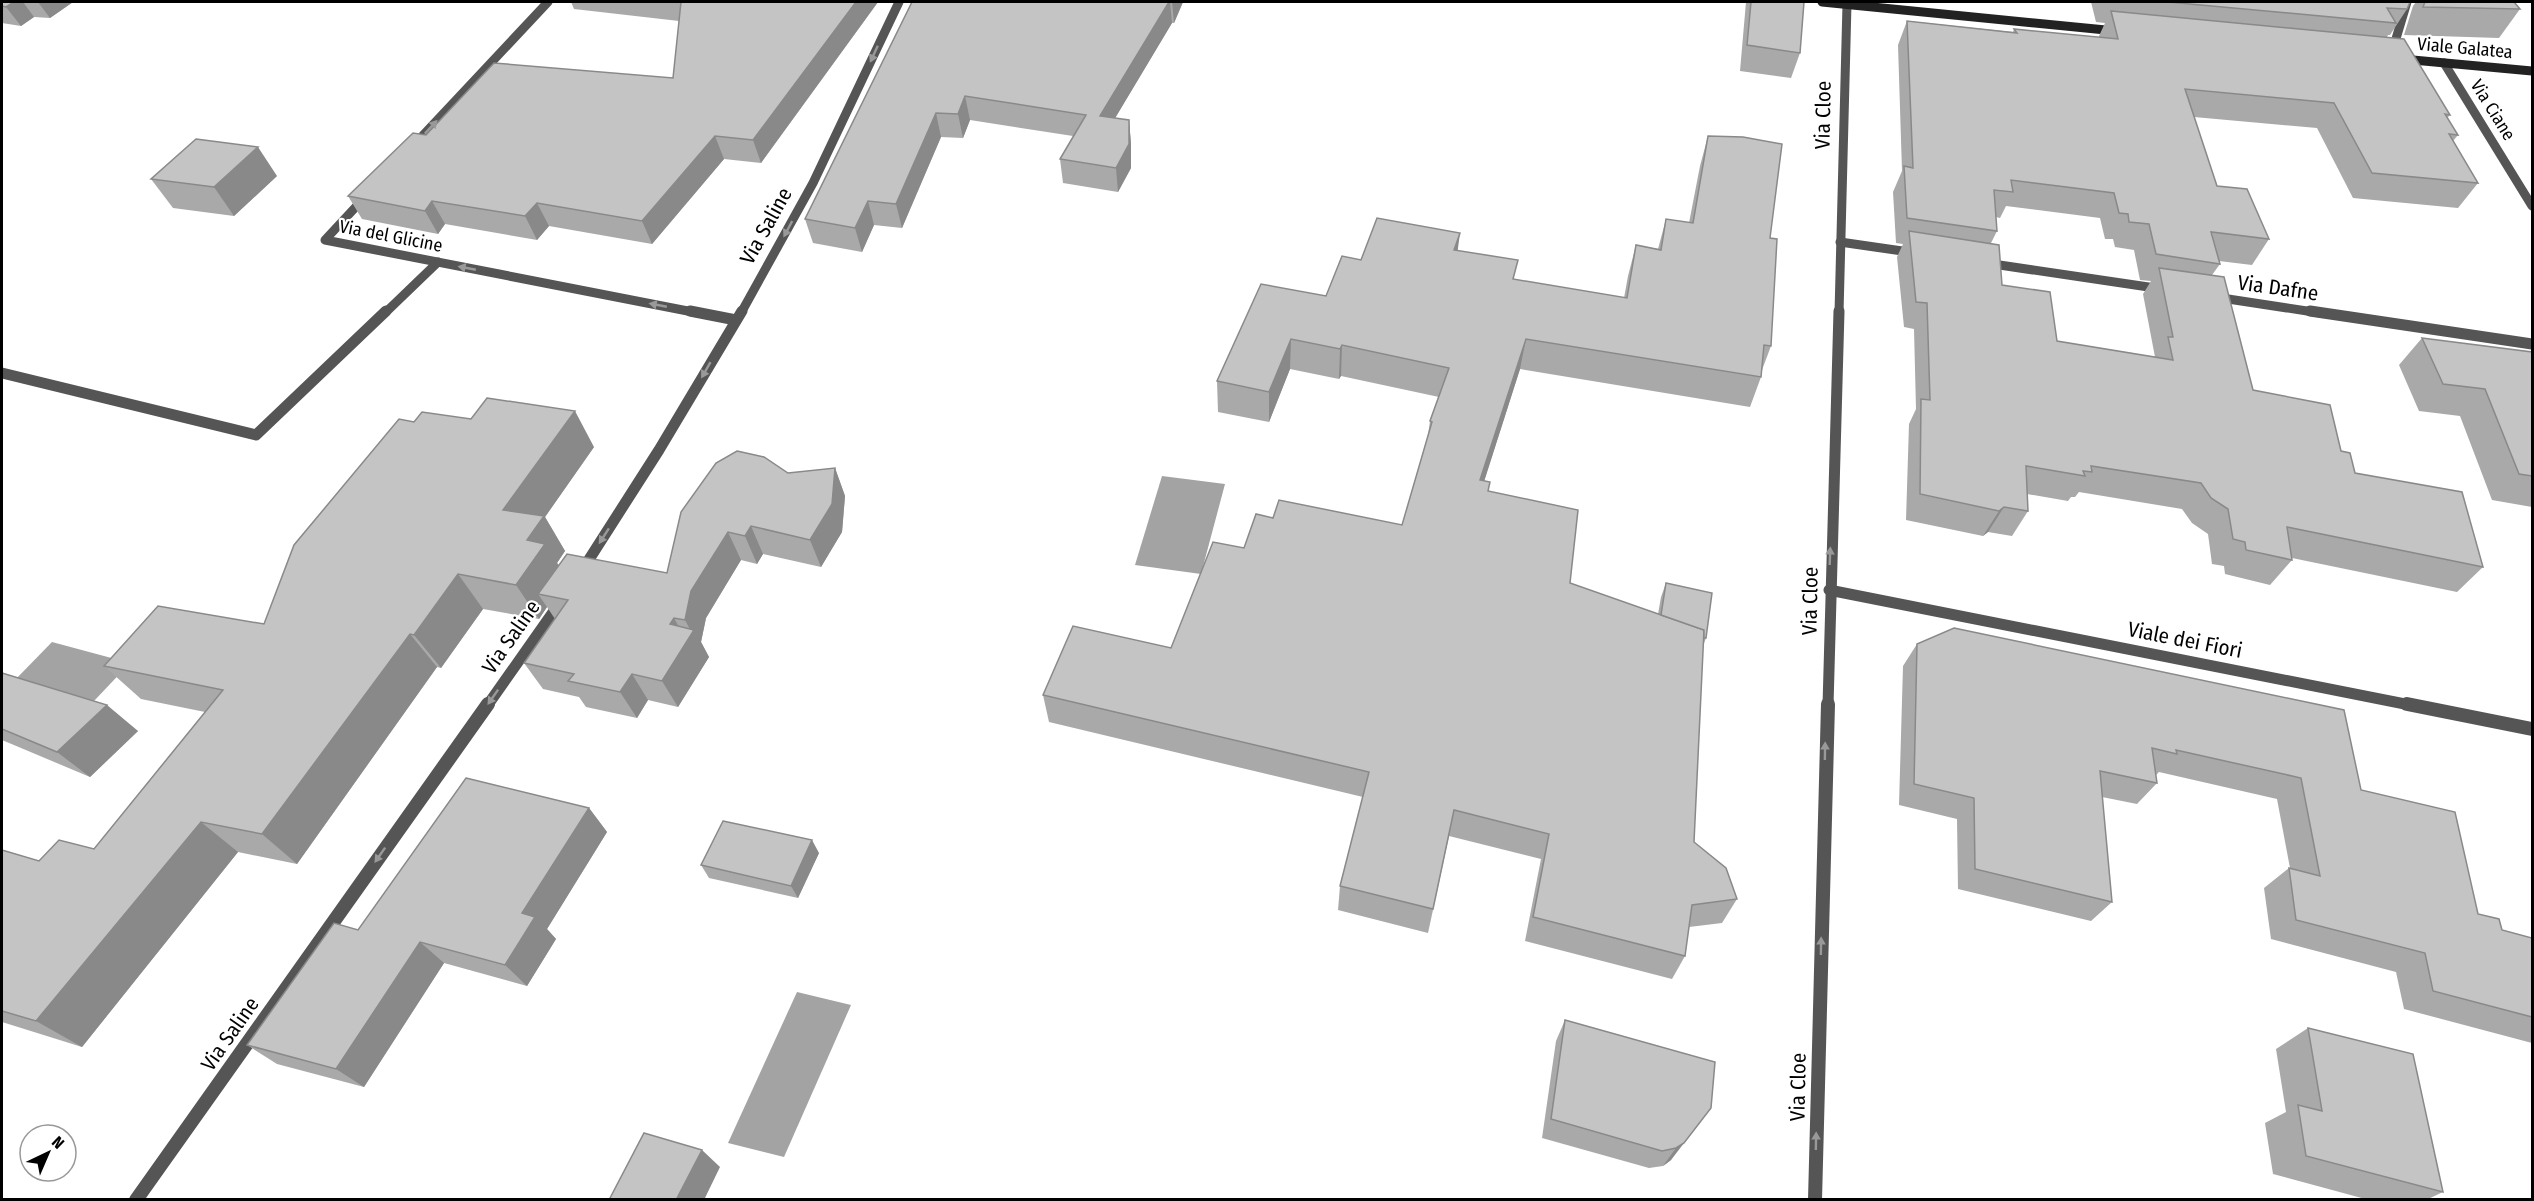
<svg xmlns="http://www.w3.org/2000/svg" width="2534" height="1201" font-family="'Fira Sans Condensed',sans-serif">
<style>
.water{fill:#a3a3a3}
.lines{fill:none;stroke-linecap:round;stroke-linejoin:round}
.service-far1{stroke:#555;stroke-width:9}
.service{stroke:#555;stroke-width:11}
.minor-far2{stroke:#555;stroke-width:9}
.minor-far1{stroke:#555;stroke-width:11}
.minor{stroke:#555;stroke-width:14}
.secondary{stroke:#222;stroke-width:9}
.wall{fill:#a9a9a9;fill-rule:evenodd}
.shaded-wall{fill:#898989}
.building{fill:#c4c4c4;stroke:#898989;stroke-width:1.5}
.oneway{fill:#999}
.labels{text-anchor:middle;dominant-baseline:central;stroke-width:4.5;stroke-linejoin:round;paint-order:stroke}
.far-street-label{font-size:18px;fill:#000;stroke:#fff}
.street-label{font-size:21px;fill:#000;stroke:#fff}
</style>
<rect width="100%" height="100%" fill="#fff"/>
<!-- water -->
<g class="water">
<polygon points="1162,476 1225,484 1201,574 1135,565"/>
<polygon points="52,642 130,663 93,702 14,681"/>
<polygon points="797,992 851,1005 784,1157 728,1143"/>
</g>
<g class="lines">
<!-- service-far1 -->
<polyline class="service-far1" points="385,313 438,262"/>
<!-- service -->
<polyline class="service" points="2,373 256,435 386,311"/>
<!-- minor-far2 -->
<g class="minor-far2">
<polyline points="2392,52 2407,2"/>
<polyline points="2444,63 2532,206"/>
<polyline points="412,147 548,2"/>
<polyline points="365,197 325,240 698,313"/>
<polyline points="1840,242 1916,253"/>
<polyline points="1986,263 2162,289"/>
<polyline points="2215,297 2320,313"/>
<polyline points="741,313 813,183 899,2"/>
<polyline points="1839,313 1847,4"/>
</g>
<!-- minor-far1 -->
<g class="minor-far1">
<polyline points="690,311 736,320"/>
<polyline points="2310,311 2532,344"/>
<polyline points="581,572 659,450 742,311"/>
<polyline points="1829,590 2415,706"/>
<polyline points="487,706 561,601"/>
<polyline points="1828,706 1839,311"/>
</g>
<!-- minor -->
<g class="minor">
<polyline points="2407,704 2532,729"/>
<polyline points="136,1200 488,704"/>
<polyline points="1815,1200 1828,704"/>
</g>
<!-- secondary -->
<g class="secondary">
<polyline points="1822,2 2116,31"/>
<polyline points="2402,59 2532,71"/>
</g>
</g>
<!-- wall -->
<g class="wall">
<polygon points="2,2 73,2 50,18 34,17 21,26 2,23"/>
<polygon points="571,2 878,2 761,163 724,159 652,244 549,226 537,240 445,224 438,234 362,219 348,196 426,135 673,78 679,21 574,9"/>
<polygon points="912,2 1183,2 1174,23 1172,23 1115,118 1129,120 1131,144 1131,168 1118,192 1063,183 1060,159 1073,136 970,120 963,138 941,137 902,228 874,225 862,252 813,243 805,219"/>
<polygon points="1746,2 1804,2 1800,53 1791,78 1740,71"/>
<path d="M2091 2H2410L2407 9 2390 35H2388L2387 37 2450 115 2447 118 2458 135 2453 141 2478 183 2458 208 2353 198 2317 128 2194 117 2217 186 2269 239 2252 265 2219 261 2220 264 2212 275 2253 390 2341 451 2355 473 2483 567 2457 592 2292 558V560L2270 585 2225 574 2224 566 2212 564 2208 534 2192 523 2182 509 2079 492 2075 497H2071L2068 501 2027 494 2028 511 2012 536 1988 532 1983 536 1906 520 1909 424 1916 409 1914 329 1904 327 1897 257 1903 244 1896 243 1893 192 1902 171 1898 45 1907 21 2013 32 2014 29 2099 37V36L2105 23 2096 22ZM2006 206 2100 218 2105 239H2113L2115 247 2134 250 2140 280 2151 281 2143 294 2155 357 2057 341 2002 285 1991 243 1997 231 1996 217 2000 218Z"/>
<polygon points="2416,2 2514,2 2520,9 2499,38 2404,35 2413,6"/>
<polygon points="1708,136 1770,238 1771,346 1762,370 1761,377 1750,407 1520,369 1484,481 1488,491 1570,583 1658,614 1661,597 1666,583 1706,638 1703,646 1694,842 1737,899 1722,923 1689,927 1685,956 1672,979 1525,941 1541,859 1449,836 1428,933 1338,910 1340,886 1363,797 1049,722 1043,695 1171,648 1244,548 1273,518 1402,525 1428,435 1430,421 1439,397 1341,376 1339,379 1290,369 1269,422 1218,412 1217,381 1326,296 1361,260 1458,250 1514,280 1624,298 1628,276 1636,245 1658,249 1666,219 1689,223 1700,166"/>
<polygon points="277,176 234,216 173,208 151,179"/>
<polygon points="2422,338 2532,352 2532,507 2492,500 2460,416 2419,411 2399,365"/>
<polygon points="414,422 594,447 545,517 565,551 557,563 559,565 667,573 788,473 835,468 845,496 842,532 821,567 763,554 757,564 741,560 706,618 701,642 709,657 678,707 648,700 637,718 586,707 579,697 543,689 524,663 555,619 547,607 539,619 483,609 441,668 437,667 297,864 238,852 82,1047 2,1022 2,850 39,861 94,849 205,712 141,699 104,666 264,624"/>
<polygon points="1917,644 2361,790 2478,914 2502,930 2532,938 2532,1043 2404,1009 2396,972 2271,939 2264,888 2289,868 2290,868 2277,799 2159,772 2156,775 2157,783 2137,804 2102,797 2112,902 2091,921 1958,889 1957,819 1899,805 1903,666"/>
<polygon points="2,673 138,731 90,777 2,740"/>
<polygon points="589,808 607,832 547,929 556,939 527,986 444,963 364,1087 277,1064 247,1045 358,930"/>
<polygon points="819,853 798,898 709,878 701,865"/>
<polygon points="1565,1020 1715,1062 1671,1160 1663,1166 1649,1168 1542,1138 1556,1041"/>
<polygon points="2308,1028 2443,1192 2426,1200 2369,1200 2273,1174 2265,1123 2286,1112 2276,1049"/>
</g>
<!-- shaded-wall -->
<g class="shaded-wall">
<polygon points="14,2 23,2 34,17 21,26 6,7"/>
<polygon points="38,2 73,2 50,18"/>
<polygon points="856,2 878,2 761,163 753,140"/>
<polygon points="1169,2 1170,2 1172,23 1102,140 1100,116"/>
<polygon points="1172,2 1183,2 1174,23"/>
<polygon points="965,96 970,120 963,138 958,114"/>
<polygon points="936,113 941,137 902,228 896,204"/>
<polygon points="1129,120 1131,144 1131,168 1118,192 1116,168"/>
<polygon points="715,136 724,159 652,244 642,221"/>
<polygon points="258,147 277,176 234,216 214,187"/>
<polygon points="432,201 445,224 438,234 425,211"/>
<polygon points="868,201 874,225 862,252 855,228"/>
<polygon points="537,203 549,226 537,240 525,216"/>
<polygon points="1460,233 1456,263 1454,250"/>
<polygon points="1291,339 1290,369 1269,422 1269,392"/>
<polygon points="1526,339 1520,369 1475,510 1480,480"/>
<polygon points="1342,345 1341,376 1339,379 1340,349"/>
<polygon points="575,411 594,447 545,517 565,551 557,563 567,578 538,594 547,607 539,619 516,585 503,510"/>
<polygon points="835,468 845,496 842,532 821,567 810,540"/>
<polygon points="2004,507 1988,532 1983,536 1999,511"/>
<polygon points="751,526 763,554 757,564 745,536"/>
<polygon points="728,532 741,560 706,618 701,642 709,657 678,707 662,681 670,624 674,618 687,642 692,633 685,620 691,591"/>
<polygon points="458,574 483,609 441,668 414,635"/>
<polygon points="410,634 437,667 297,864 262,834"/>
<polygon points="632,674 648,700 637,718 620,692"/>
<polygon points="107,705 138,731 90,777 57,752"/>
<polygon points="589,808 607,832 547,929 556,939 527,986 505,965 522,913"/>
<polygon points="201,822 238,852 82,1047 36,1021"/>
<polygon points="812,840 819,853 798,898 791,886"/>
<polygon points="420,942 444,963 364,1087 336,1069"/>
<polygon points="1711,1108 1671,1160 1663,1166 1676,1148"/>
<polygon points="702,1150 720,1167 704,1200 676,1200"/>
</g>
<!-- building -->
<g class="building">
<polygon points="2,2 14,2 6,7 2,6"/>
<polygon points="681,2 856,2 753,140 715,136 642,221 537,203 525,216 432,201 425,211 348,196 413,133 426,135 494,63 673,78"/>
<polygon points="912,2 1169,2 1100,116 1129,120 1129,144 1116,168 1060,159 1086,115 965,96 958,114 936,113 896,204 868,201 855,228 805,219"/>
<polygon points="1751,2 1804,2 1800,53 1747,45"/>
<polygon points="2168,2 2410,2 2407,9 2387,8 2396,23"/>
<polygon points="2425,2 2514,2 2520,9 2423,7"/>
<polygon points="2111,11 2404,39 2450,115 2445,114 2458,135 2449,134 2478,183 2372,173 2334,103 2185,89 2217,186 2247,189 2269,239 2211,232 2220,264 2156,254 2149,224 2129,222 2128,214 2119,213 2114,193 2011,180 2013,192 1994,190 1997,231 1907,218 1904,166 1913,168 1907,21 2017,33 2014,29 2118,39"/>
<polygon points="1708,136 1743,137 1782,144 1770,238 1777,239 1771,346 1764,345 1761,377 1526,339 1480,480 1490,482 1488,491 1578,510 1570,583 1704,630 1694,842 1726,868 1737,899 1692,905 1685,956 1533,917 1549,834 1454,810 1433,909 1340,886 1369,772 1043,695 1073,626 1171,648 1213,542 1244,548 1256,514 1273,518 1279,500 1402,525 1432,422 1430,421 1449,368 1342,345 1340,349 1291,339 1269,392 1217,381 1261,284 1326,296 1342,256 1361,260 1377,218 1460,233 1454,250 1518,260 1513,279 1627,298 1636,245 1661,250 1666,219 1693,223"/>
<polygon points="196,139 258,147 214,187 151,179"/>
<polygon points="1909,231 1999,245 2002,285 2050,292 2057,341 2173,360 2168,337 2173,337 2159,268 2224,277 2253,390 2330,405 2341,451 2350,453 2355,473 2462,492 2483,567 2287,527 2292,560 2246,550 2245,542 2233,539 2228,509 2211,498 2201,483 2091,466 2092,472 2083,471 2085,476 2026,466 2028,511 2004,507 1999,511 1920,494 1921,399 1930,400 1927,303 1916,302"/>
<polygon points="2422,338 2532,352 2532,476 2519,474 2485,389 2443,384"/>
<polygon points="487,398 575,411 503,510 544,516 527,540 545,544 516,585 458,574 414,635 410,634 262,834 201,822 36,1021 2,1011 2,850 39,861 59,840 94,849 223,690 104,666 158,606 264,624 294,545 399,419 414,422 422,412 471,419"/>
<polygon points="737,451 764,457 788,473 835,468 832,504 810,540 751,526 745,536 728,532 691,591 685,620 674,618 670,624 694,630 662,681 632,674 620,692 568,681 574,674 524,663 568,600 538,594 567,554 667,573 681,512 716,463"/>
<polygon points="1666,583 1712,593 1706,638 1704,638 1704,630 1661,615"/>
<polygon points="1954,628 2344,710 2361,790 2455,812 2478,914 2499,919 2502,930 2532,938 2532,1017 2433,991 2425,953 2296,920 2289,868 2320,876 2301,778 2176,750 2177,754 2152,748 2157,783 2100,771 2112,902 1975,869 1974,798 1914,784 1917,644"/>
<polygon points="2,673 107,705 57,752 2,729"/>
<polygon points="466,778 589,808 522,913 535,917 505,965 420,942 336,1069 247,1045 334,923 358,930"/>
<polygon points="723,821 812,840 791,886 701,865"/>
<polygon points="1565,1020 1715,1062 1711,1108 1684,1143 1676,1148 1662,1151 1551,1119"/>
<polygon points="2308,1028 2413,1054 2443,1192 2306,1156 2298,1105 2322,1111"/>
<polygon points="644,1133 702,1150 676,1200 609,1200"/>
</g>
<!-- one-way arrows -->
<defs><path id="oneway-solid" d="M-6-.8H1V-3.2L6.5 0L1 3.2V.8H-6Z" transform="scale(1.5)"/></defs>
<g class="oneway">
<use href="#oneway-solid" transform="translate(874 54) rotate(115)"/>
<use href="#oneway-solid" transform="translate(431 127) rotate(-47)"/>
<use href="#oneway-solid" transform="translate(788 229) rotate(118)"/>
<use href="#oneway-solid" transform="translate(467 268) rotate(-169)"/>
<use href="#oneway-solid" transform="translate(658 305) rotate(-169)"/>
<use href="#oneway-solid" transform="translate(706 370) rotate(120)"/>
<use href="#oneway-solid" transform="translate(604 536) rotate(123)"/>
<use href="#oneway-solid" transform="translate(1830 556) rotate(-88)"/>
<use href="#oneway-solid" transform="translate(493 697) rotate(125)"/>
<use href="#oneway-solid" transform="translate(1825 751) rotate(-89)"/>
<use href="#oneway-solid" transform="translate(380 855) rotate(125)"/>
<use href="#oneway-solid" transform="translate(1821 946) rotate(-89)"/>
<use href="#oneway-solid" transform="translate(1816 1141) rotate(-89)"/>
</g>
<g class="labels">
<!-- far-street labels -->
<g class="far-street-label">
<text transform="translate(2465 48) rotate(5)">Viale Galatea</text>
<text transform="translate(2493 110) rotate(58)">Via Ciane</text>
<text transform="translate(391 236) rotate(11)">Via del Glicine</text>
</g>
<!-- street labels -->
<g class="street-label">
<text transform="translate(1823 115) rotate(-89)">Via Cloe</text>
<text transform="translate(766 226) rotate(-61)">Via Saline</text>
<text transform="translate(2278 288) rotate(8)">Via Dafne</text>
<text transform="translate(1810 601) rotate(-89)">Via Cloe</text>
<text transform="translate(511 637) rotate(-55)">Via Saline</text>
<text transform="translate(2185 640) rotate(11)">Viale dei Fiori</text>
<text transform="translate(230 1034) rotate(-55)">Via Saline</text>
<text transform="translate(1798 1087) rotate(-89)">Via Cloe</text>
</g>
</g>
<!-- border -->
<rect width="2534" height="1201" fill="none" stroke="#000000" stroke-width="6"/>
<!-- north arrow -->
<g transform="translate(48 1153) rotate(44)"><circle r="28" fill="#ffffff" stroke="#999999" stroke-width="1.5"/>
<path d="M0-4.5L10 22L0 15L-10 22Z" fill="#000000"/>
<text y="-9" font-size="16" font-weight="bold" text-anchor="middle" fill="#000000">N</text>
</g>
</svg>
